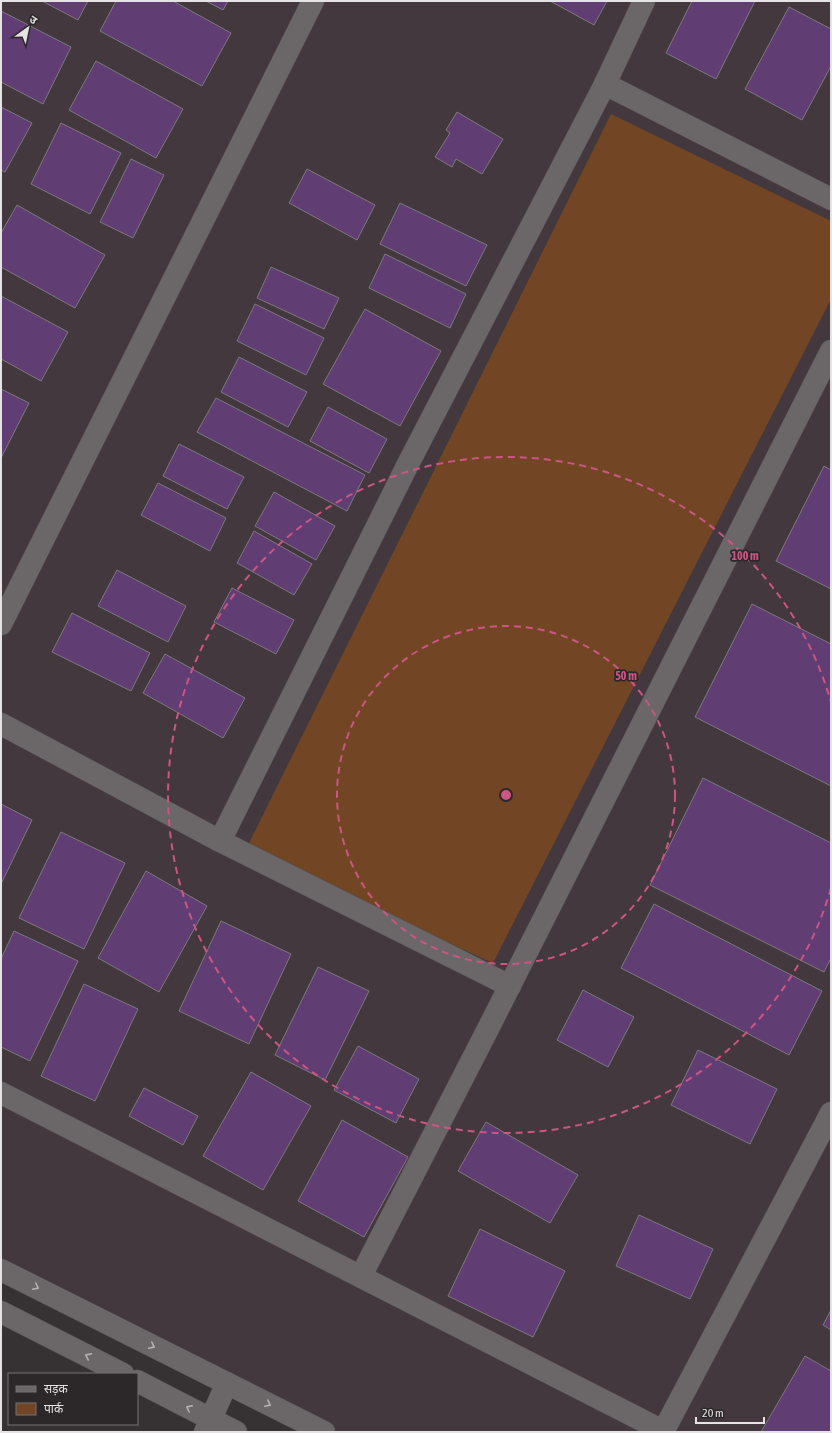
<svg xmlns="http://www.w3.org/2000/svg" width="832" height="1433" font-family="'Asap Condensed','Noto Sans Devanagari',sans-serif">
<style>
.built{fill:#43383e}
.green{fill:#724625}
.building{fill:#603d73;stroke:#7c797e}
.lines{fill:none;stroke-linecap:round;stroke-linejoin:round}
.minor-casing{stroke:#524e4f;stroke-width:23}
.minor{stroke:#6b6668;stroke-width:22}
.oneway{stroke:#b5b1b2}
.ring{fill:none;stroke:#cd5584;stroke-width:2;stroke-dasharray:7 5}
.centre{fill:#cd5584;stroke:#2c282a;stroke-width:2}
.ring-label{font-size:12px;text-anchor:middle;font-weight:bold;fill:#cd5584;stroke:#2c282a;stroke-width:3.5;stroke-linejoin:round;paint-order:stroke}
</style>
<rect width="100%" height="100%" fill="#363234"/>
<!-- built -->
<polygon class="built" points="1,1 831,1 831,1432 307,1432 1,1277"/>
<!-- green -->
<polygon class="green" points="611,114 831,221 831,299 493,963 245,851"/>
<!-- building -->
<g class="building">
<polygon points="42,1 88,1 78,20"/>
<polygon points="116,1 173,1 231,33 202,86 100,31"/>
<polygon points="206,1 228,1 223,10"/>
<polygon points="550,1 607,1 594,25"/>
<polygon points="692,1 755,1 716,79 666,53"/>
<polygon points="789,7 831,29 831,66 802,120 745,89"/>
<polygon points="1,11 71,47 43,104 1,82"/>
<polygon points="96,61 183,109 156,158 69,110"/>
<polygon points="1,107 32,123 5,172 1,170"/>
<polygon points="457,112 503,139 482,174 456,159 452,167 435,157 450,133 446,130"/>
<polygon points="61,123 121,153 90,214 31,184"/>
<polygon points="131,159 164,175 133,238 100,222"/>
<polygon points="307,169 375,205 357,240 289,203"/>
<polygon points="400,203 487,245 466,286 380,244"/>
<polygon points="17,205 105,255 75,308 1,267 1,233"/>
<polygon points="385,254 466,294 450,328 369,288"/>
<polygon points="271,267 339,298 324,329 257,298"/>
<polygon points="1,296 68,332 41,381 1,359"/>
<polygon points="255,304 324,338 306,375 237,341"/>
<polygon points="365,309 441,351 400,426 323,384"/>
<polygon points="239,357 307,392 288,427 221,392"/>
<polygon points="1,389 29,403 1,458"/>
<polygon points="216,398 365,475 347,511 197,432"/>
<polygon points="328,407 387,439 369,473 310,441"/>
<polygon points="179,444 244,477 227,509 163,476"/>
<polygon points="824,466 831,470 831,589 776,561"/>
<polygon points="158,483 226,518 210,551 141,515"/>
<polygon points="274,492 335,526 316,560 255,526"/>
<polygon points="254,531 312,564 294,595 237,563"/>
<polygon points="117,570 186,606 168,642 98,606"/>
<polygon points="232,588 294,620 276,654 214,622"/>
<polygon points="752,604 831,644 831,786 695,717"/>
<polygon points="72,613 150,653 131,691 52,652"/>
<polygon points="165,654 245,698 223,738 143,693"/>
<polygon points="703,778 831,843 831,958 824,972 650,885"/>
<polygon points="1,804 32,820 1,884"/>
<polygon points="61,832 125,863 84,949 19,918"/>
<polygon points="146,871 207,906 159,992 98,958"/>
<polygon points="654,904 822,991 789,1055 621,968"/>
<polygon points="221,921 291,954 249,1044 179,1011"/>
<polygon points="14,931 78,961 30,1061 1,1047 1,959"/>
<polygon points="318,967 369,991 325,1080 275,1055"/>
<polygon points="84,984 138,1009 95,1101 41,1076"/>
<polygon points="583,990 634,1017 608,1067 557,1040"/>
<polygon points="358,1046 419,1079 396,1123 334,1090"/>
<polygon points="698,1050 777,1089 750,1144 671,1105"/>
<polygon points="251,1072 311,1106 263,1190 203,1156"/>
<polygon points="144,1088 198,1116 183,1145 129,1116"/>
<polygon points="342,1120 408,1157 364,1237 298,1201"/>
<polygon points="486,1122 578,1175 550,1223 458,1171"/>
<polygon points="639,1215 713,1249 690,1299 616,1266"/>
<polygon points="480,1229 565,1271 533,1337 448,1296"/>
<polygon points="831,1310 831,1330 823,1325"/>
<polygon points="805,1356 831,1371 831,1432 761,1432"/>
</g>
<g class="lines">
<defs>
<g id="minor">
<polyline points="605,84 831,199"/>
<polyline points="1,624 313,1"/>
<polyline points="1,724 220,841 510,986"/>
<polyline points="220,841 407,466 605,84 644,1"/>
<polyline points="1,1093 665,1432"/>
<polyline points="1,1270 324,1432"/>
<polyline points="361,1276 491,1023 831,351"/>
<polyline points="1,1312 123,1374"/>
<polyline points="137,1381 236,1432"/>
<polyline points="205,1432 227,1383"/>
<polyline points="663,1432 831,1113"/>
</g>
</defs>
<!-- minor casing -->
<use href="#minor" class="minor-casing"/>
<!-- minor -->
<use href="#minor" class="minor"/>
</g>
<!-- one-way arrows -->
<defs><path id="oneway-chevron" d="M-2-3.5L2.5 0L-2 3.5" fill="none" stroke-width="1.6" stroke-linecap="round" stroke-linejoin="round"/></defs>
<g class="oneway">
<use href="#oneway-chevron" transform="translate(36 1287) rotate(27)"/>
<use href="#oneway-chevron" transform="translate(152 1346) rotate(27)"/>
<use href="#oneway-chevron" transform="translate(88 1356) rotate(-153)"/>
<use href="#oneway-chevron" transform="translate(268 1404) rotate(27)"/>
<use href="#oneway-chevron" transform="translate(189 1408) rotate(-153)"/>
</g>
<!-- distance rings -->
<g class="ring">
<circle cx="506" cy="795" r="169"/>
<path d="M831 888A338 338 0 1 1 831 702"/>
</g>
<circle cx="506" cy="795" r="6" class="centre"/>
<g class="ring-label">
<text x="745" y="560">100 m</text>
<text x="626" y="680">50 m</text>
</g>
<!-- border -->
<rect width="832" height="1433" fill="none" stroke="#e6e3e4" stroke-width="4"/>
<!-- legend -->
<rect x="8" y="1373" width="130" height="52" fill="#2c282a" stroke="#767374"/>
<rect x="16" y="1386" width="20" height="6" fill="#6b6668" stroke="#767374"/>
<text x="44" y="1393" font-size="12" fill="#e6e3e4">सड़क</text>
<rect x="16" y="1403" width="20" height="12" fill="#724625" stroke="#767374"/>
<text x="44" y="1413" font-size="12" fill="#e6e3e4">पार्क</text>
<!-- north arrow -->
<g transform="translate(28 28) rotate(33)" stroke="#2c282a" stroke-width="3" paint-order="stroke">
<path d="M0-3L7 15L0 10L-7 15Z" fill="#e6e3e4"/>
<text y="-6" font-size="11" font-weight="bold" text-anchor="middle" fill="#e6e3e4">उ</text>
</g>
<!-- scale -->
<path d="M696 1417v6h68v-6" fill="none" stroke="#e6e3e4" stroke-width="2"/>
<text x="702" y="1417" font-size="12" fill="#e6e3e4" stroke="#2c282a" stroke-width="3" paint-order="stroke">20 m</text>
</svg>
